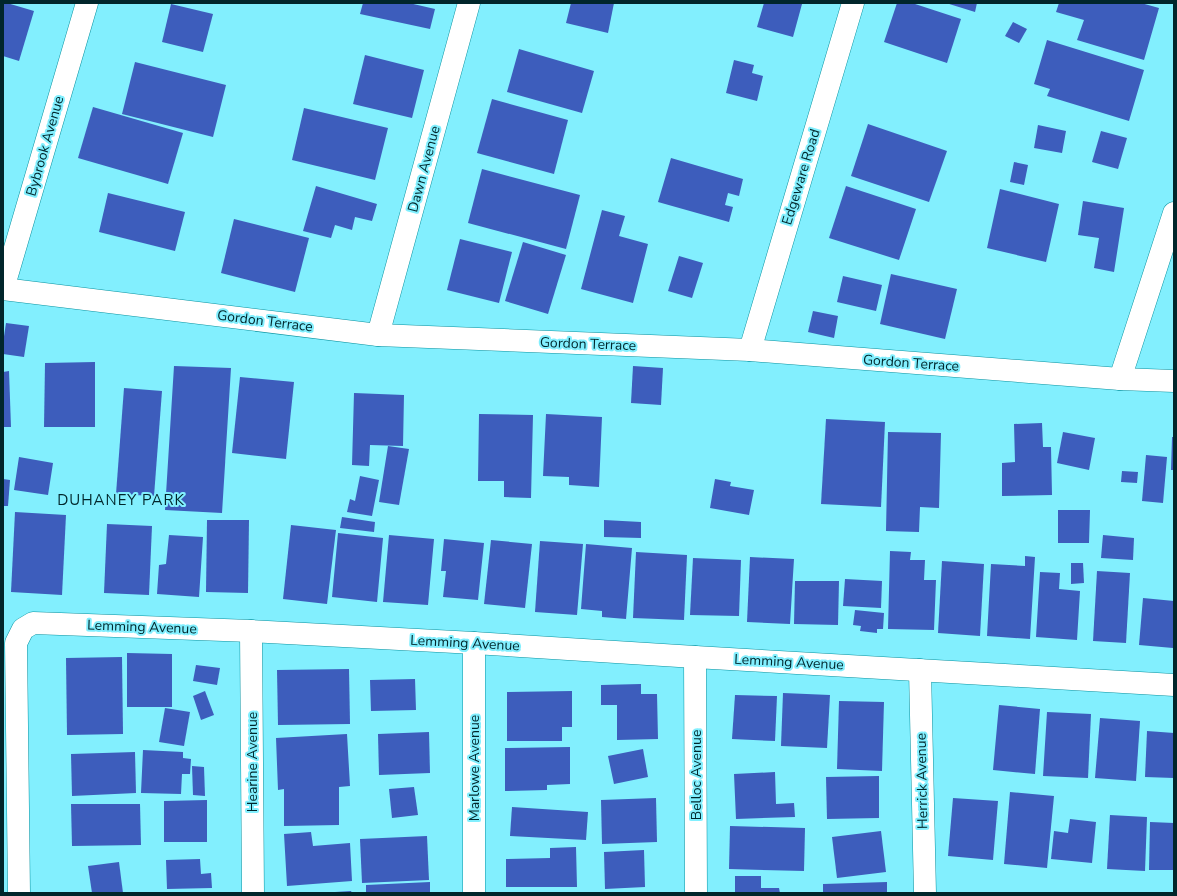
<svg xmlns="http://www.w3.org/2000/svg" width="1177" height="896" font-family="'Nunito Sans',sans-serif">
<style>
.building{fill:#3d5dbc}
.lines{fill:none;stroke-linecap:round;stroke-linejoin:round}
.street-casing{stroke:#0993a1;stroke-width:23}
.street{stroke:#fff;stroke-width:22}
.labels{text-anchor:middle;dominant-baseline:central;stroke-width:4;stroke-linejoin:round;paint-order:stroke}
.street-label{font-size:14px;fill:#01262b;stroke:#82effe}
.neighbourhood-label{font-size:15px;letter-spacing:1px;fill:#01262b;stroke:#82effe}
</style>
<rect width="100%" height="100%" fill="#82effe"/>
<!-- building -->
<g class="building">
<polygon points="3,3 7,3 34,11 19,61 3,56"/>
<polygon points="363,3 409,3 435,9 430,29 360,14"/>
<polygon points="571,3 614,3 608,33 566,23"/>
<polygon points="764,3 802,4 793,37 757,27"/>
<polygon points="897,3 912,3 961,19 947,63 884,42"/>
<polygon points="946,3 977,3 975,12"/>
<polygon points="1059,3 1141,3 1159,8 1144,60 1077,40 1084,20 1056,12"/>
<polygon points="171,4 213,14 203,52 162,42"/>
<polygon points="1013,22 1027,29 1019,43 1005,36"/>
<polygon points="1047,40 1144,70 1129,121 1047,96 1050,89 1034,84"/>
<polygon points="519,49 594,71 582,113 507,92"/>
<polygon points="365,55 424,70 412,118 353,104"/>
<polygon points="734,60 754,65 752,73 763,76 757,101 726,93"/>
<polygon points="135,62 226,85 213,137 122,114"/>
<polygon points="492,99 568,120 554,174 477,153"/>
<polygon points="93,107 183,133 168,184 78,158"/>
<polygon points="304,108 388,128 375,180 292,160"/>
<polygon points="868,124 947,151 929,202 851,176"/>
<polygon points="1038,125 1066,131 1062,153 1034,148"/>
<polygon points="1101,131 1127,138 1118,169 1092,162"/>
<polygon points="671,158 743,179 739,196 728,193 725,205 733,207 729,222 658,202"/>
<polygon points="1014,162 1028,165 1024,185 1010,182"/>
<polygon points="482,169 580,195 566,249 468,223"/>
<polygon points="316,186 377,204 372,221 355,217 352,230 335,225 331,238 303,231"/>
<polygon points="846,186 916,209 899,260 829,238"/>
<polygon points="1000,189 1059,204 1046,262 987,248"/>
<polygon points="108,193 185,212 175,251 99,232"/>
<polygon points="1083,201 1124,208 1114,272 1094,268 1099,238 1078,235"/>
<polygon points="602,210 625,216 619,236 648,244 633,303 581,289"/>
<polygon points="234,219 309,238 295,292 221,273"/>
<polygon points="460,239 512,252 499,303 447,290"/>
<polygon points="523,242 566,255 548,314 505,301"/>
<polygon points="679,256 703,263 692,298 668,291"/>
<polygon points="891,274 957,289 945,339 880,324"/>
<polygon points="843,276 882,285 876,311 837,302"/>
<polygon points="813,311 838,316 834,338 808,332"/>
<polygon points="6,323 29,326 24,357 3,354 3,343"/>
<polygon points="95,362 95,427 44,427 45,363"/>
<polygon points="174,366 231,368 222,513 165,510"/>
<polygon points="633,366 663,368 661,405 631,403"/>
<polygon points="9,371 11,427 3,427 3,372"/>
<polygon points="240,377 294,382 286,459 232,453"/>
<polygon points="124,388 162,391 154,496 116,494"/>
<polygon points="354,393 404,395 403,446 370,445 369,466 352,465"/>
<polygon points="479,414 533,415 531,498 504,497 504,481 478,481"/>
<polygon points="546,414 602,417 599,487 569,485 569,477 543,476"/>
<polygon points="826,419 885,422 881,507 821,504"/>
<polygon points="1042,423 1043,447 1051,447 1052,495 1002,496 1002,463 1015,462 1014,424"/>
<polygon points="888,432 941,433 939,508 920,507 919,532 886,531"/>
<polygon points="1063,432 1095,438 1089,470 1057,463"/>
<polygon points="1172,437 1174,437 1174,470 1171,470"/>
<polygon points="388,446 409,449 399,505 379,502"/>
<polygon points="1146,455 1167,457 1163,503 1142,501"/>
<polygon points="19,457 53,463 48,495 14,490"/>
<polygon points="1122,471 1138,472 1137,483 1121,482"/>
<polygon points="360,476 379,480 372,516 347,512 350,499 355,501"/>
<polygon points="3,479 10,480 8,506 3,506"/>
<polygon points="715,479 731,482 730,486 754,490 749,515 710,508"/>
<polygon points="1058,510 1090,510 1089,543 1058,543"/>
<polygon points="15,512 66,515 62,595 11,592"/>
<polygon points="342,517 375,522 374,532 340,528"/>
<polygon points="207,520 249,520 248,593 206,592"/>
<polygon points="604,520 641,522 641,538 604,537"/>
<polygon points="107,524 152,526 149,595 104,593"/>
<polygon points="291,525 336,530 327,604 283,599"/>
<polygon points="338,533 383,538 377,602 332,597"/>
<polygon points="169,535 203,537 199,597 157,594 159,565 166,564"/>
<polygon points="389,535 434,539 428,605 383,602"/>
<polygon points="1103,535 1134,538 1133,560 1101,558"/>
<polygon points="444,539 484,543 478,600 443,597 446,571 441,571"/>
<polygon points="491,540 532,544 525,608 484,604"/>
<polygon points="540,541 583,544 577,615 535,612"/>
<polygon points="586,544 632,548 626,619 602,617 602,611 581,609"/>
<polygon points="890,551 911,552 910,560 925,560 924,580 936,580 934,630 888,629"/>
<polygon points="636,552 687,555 684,620 633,618"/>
<polygon points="1025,556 1035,557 1030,639 987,636 991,564 1025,566"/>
<polygon points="750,557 794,559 790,624 747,622"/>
<polygon points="693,558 741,560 739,616 690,615"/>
<polygon points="942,561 984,564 980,636 938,633"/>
<polygon points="1071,563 1083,563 1084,583 1071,584"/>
<polygon points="1097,571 1130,573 1126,643 1093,641"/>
<polygon points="1040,572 1060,573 1059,589 1080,591 1077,640 1036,637"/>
<polygon points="845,579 882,581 881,608 843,606"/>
<polygon points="795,581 839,581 838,625 794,624"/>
<polygon points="1143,598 1174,601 1173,648 1139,645"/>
<polygon points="855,610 884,613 883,629 877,629 877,633 860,631 861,626 853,625"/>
<polygon points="127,653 172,654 172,707 127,707"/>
<polygon points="122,657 123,734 67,735 66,658"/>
<polygon points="196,665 220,668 217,685 193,681"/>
<polygon points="349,669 350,724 278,725 277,670"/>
<polygon points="415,679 416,710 371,711 370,680"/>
<polygon points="641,684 641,694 657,694 658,739 617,740 617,705 601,705 601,685"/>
<polygon points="205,691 214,715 201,720 193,696"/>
<polygon points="572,691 572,727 562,727 562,741 507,741 507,692"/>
<polygon points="783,693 830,695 827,748 781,746"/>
<polygon points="735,695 777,696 775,741 732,739"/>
<polygon points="839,701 884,702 882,771 837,769"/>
<polygon points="999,705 1040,709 1035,774 993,770"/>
<polygon points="165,708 190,712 184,746 159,742"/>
<polygon points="1047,712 1091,714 1088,778 1043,776"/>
<polygon points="1100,718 1140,721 1136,781 1095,778"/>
<polygon points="1147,731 1174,733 1174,778 1145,777"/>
<polygon points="429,732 430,773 379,775 378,734"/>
<polygon points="347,734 350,786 339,787 339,825 284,826 284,789 278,790 276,738"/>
<polygon points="570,747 570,784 547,785 547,790 505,791 505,748"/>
<polygon points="643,749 648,777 614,784 608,756"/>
<polygon points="143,750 183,752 183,758 191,759 190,774 182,774 181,794 141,793"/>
<polygon points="135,752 136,793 72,796 71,754"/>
<polygon points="192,766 204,767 205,796 193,795"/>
<polygon points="775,772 776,804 794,803 795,817 736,819 734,774"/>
<polygon points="879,776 879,818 827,819 826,777"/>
<polygon points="414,787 418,815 392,818 389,789"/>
<polygon points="1010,792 1054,796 1047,868 1004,864"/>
<polygon points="656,798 657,842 602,844 601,800"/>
<polygon points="953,798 998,801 993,860 948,856"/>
<polygon points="207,800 207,842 164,842 164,801"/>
<polygon points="71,804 140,804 141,845 72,846"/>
<polygon points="512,807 588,812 586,840 510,836"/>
<polygon points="1110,815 1147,817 1145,871 1107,869"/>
<polygon points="1070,819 1096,822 1092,863 1051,859 1054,831 1068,833"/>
<polygon points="1150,822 1174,823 1174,870 1149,870"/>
<polygon points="730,826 805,828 804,871 729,869"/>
<polygon points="881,831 886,872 837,878 832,837"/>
<polygon points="311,832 313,846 350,843 352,881 287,886 284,834"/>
<polygon points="427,836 429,880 362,883 360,839"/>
<polygon points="576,847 577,887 506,887 506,859 550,858 550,848"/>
<polygon points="644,850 645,887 605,889 604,852"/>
<polygon points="200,859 201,874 211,873 212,888 167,889 166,860"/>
<polygon points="119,862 123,893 92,893 88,866"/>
<polygon points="735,876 761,876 761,888 779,888 780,893 735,893"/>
<polygon points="430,882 430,893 366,893 366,885"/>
<polygon points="887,882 887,893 823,893 823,884"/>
<polygon points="351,891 352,893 335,893 335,892"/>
</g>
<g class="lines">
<defs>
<g id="street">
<polyline points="3,289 378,335 750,350 1120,379 1174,381"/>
<polyline points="3,289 87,3"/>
<polyline points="378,335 469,3"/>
<polyline points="750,350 853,3"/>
<polyline points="1120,379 1174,213"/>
<polyline points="251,631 253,893"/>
<polyline points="695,657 696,893"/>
<polyline points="920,670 925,893"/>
<polyline points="19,893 16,643 23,629 33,623 251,631 474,643 695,657 1174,685"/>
<polyline points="474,893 474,643"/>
</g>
</defs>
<!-- street casing -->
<use href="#street" class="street-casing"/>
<!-- street -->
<use href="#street" class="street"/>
</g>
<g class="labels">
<!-- street labels -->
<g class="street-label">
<text transform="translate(45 146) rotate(-74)">Bybrook Avenue</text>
<text transform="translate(424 169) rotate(-75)">Dawn Avenue</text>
<text transform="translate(801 177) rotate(-73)">Edgeware Road</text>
<text transform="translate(265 321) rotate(7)">Gordon Terrace</text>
<text transform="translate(588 344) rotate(2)">Gordon Terrace</text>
<text transform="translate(911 363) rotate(4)">Gordon Terrace</text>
<text transform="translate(142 627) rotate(2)">Lemming Avenue</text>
<text transform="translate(465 643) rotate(3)">Lemming Avenue</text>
<text transform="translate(789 662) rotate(3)">Lemming Avenue</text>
<text transform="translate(252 762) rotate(-90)">Hearine Avenue</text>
<text transform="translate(474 768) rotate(-90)">Marlowe Avenue</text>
<text transform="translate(696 775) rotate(-90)">Belloc Avenue</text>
<text transform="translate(922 781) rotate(-91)">Herrick Avenue</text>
</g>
<!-- neighbourhood labels -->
<g class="neighbourhood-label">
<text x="121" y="500">DUHANEY PARK</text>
</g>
</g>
<!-- border -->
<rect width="1177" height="896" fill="none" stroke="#01262b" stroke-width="8"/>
</svg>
